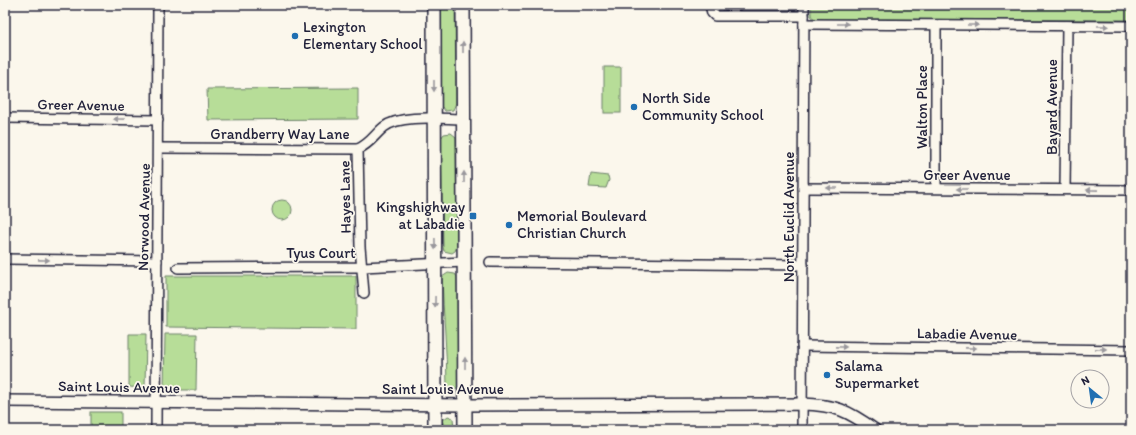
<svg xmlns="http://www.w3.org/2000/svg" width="1136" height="435" font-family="Itim,sans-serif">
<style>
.green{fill:#b7dd98;stroke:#6c806a}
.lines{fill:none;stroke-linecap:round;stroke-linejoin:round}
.minor-casing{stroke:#22223b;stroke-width:12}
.tertiary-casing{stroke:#22223b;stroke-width:14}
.primary-casing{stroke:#22223b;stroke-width:16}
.minor{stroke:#fbf7ec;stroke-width:9}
.tertiary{stroke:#fbf7ec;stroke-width:11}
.primary{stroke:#fbf7ec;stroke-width:13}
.oneway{fill:#99979c}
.poi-dot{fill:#1f6fb2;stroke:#fbf7ec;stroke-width:1.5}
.labels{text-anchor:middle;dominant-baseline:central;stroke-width:3.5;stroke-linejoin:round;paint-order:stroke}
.poi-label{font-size:15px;fill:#22223b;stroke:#fbf7ec;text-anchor:start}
.street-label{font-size:15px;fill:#22223b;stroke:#fbf7ec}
</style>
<rect width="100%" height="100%" fill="#fbf7ec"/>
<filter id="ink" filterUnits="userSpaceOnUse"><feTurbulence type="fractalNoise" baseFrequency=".025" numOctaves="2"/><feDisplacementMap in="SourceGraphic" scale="8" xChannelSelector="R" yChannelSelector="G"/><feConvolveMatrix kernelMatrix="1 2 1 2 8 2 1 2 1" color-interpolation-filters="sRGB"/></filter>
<g filter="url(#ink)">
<!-- green -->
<g class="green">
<polygon points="441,5 455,5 456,103 453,110 445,111 441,106"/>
<polygon points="811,5 1131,5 1131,20 815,19 811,16"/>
<rect x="604" y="67" width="17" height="46"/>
<polygon points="358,88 358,119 208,120 207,89"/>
<polygon points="451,133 456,137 457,246 455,251 452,253 444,251 443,247 441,138 444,134"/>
<polygon points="591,174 608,176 609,180 606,188 589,187"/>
<circle cx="282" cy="210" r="10"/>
<path d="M448 273 455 274 457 277 458 387 452 391 447 387C447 350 443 314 442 277Z"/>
<polygon points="166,276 356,276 356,329 166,327"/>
<polygon points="129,334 146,334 145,388 129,387"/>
<polygon points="165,334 197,334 196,390 164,390"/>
<rect x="91" y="412" width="30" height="18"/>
<polygon points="448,416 453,418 454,430 443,430 443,420"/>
</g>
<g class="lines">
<defs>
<g id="minor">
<polyline points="710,5 712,13 715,16 804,16"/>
<polyline points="804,24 1131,26"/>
<polyline points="5,118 158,120"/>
<path d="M158 148 358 149C371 143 374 135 384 127 401 114 443 119 463 119"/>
<polyline points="358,149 360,247 364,293"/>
<polyline points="803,188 1131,190"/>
<polyline points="936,188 936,25"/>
<polyline points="1065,189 1067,26"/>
<polyline points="5,259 157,261"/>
<polyline points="490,262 803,265"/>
<polyline points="178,268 363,267 464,262"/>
<polyline points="802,346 1131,350"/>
<polyline points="156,430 158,5"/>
<polyline points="802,430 804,5"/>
</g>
<path id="tertiary" d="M5 401 465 405 802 404C836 405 847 410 875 430"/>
<g id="primary">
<polyline points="434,5 435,430"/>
<polyline points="463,5 465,430"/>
</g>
</defs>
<!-- minor casing -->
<use href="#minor" class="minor-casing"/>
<!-- tertiary casing -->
<use href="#tertiary" class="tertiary-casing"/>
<!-- primary casing -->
<use href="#primary" class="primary-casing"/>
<!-- minor -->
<use href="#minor" class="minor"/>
<!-- tertiary -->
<use href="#tertiary" class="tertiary"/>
<!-- primary -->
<use href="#primary" class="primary"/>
</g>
<!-- one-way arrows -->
<defs><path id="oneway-solid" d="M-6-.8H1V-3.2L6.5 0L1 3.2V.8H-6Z"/></defs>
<g class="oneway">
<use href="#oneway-solid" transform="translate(843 24)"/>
<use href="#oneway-solid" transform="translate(973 25)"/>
<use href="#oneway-solid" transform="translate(1103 26)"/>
<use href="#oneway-solid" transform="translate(463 47) rotate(-90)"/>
<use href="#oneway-solid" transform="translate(434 86) rotate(90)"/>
<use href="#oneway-solid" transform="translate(119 119) rotate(-179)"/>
<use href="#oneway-solid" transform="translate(464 177) rotate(-90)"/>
<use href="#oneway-solid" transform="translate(832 188) rotate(-180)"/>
<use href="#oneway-solid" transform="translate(962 189) rotate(-180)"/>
<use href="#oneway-solid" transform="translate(1092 190) rotate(-179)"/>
<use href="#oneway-solid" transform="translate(435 244) rotate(89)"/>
<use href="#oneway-solid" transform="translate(44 260) rotate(1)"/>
<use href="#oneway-solid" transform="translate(435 302) rotate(91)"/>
<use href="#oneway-solid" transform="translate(841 347) rotate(1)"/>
<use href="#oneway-solid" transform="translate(971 348) rotate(1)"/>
<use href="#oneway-solid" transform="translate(1101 349) rotate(1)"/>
<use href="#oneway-solid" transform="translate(465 363) rotate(-90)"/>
</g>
</g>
<!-- markers -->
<g class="poi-dot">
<circle cx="295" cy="36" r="4"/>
<circle cx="634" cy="107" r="4"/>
<rect x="469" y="212" width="8" height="8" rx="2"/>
<circle cx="509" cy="225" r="4"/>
<circle cx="827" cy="375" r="4"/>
</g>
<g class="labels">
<!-- poi labels -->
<g class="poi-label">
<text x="303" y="27">Lexington<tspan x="303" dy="17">Elementary School</tspan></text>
<text x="642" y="98">North Side<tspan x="642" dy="17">Community School</tspan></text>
<text x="465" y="207" text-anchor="end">Kingshighway<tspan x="465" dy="17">at Labadie</tspan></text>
<text x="517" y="216">Memorial Boulevard<tspan x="517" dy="17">Christian Church</tspan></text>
<text x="835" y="366">Salama<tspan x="835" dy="17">Supermarket</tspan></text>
</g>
<!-- street labels -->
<g class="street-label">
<text transform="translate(81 105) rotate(1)">Greer Avenue</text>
<text transform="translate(922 107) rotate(-90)">Walton Place</text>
<text transform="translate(1052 107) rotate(-90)">Bayard Avenue</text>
<text x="280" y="134">Grandberry Way Lane</text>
<text x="967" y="175">Greer Avenue</text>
<text transform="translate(345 197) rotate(-91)">Hayes Lane</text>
<text transform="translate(144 217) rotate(-89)">Norwood Avenue</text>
<text transform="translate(789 217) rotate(-90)">North Euclid Avenue</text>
<text x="321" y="253">Tyus Court</text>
<text transform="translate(967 334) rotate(1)">Labadie Avenue</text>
<text transform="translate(119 387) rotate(1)">Saint Louis Avenue</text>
<text x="443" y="389">Saint Louis Avenue</text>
</g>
</g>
<!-- margin -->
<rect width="1136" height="435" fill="none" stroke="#fbf7ec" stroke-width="20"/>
<rect x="10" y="10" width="1116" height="415" fill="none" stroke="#22223b" stroke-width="1.5" filter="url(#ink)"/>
<!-- north arrow -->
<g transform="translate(1090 389) rotate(331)"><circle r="19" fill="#fbf7ec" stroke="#a4a2a5"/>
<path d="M0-3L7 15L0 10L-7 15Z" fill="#1f6fb2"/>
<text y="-6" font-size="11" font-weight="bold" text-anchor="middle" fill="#22223b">N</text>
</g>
</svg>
